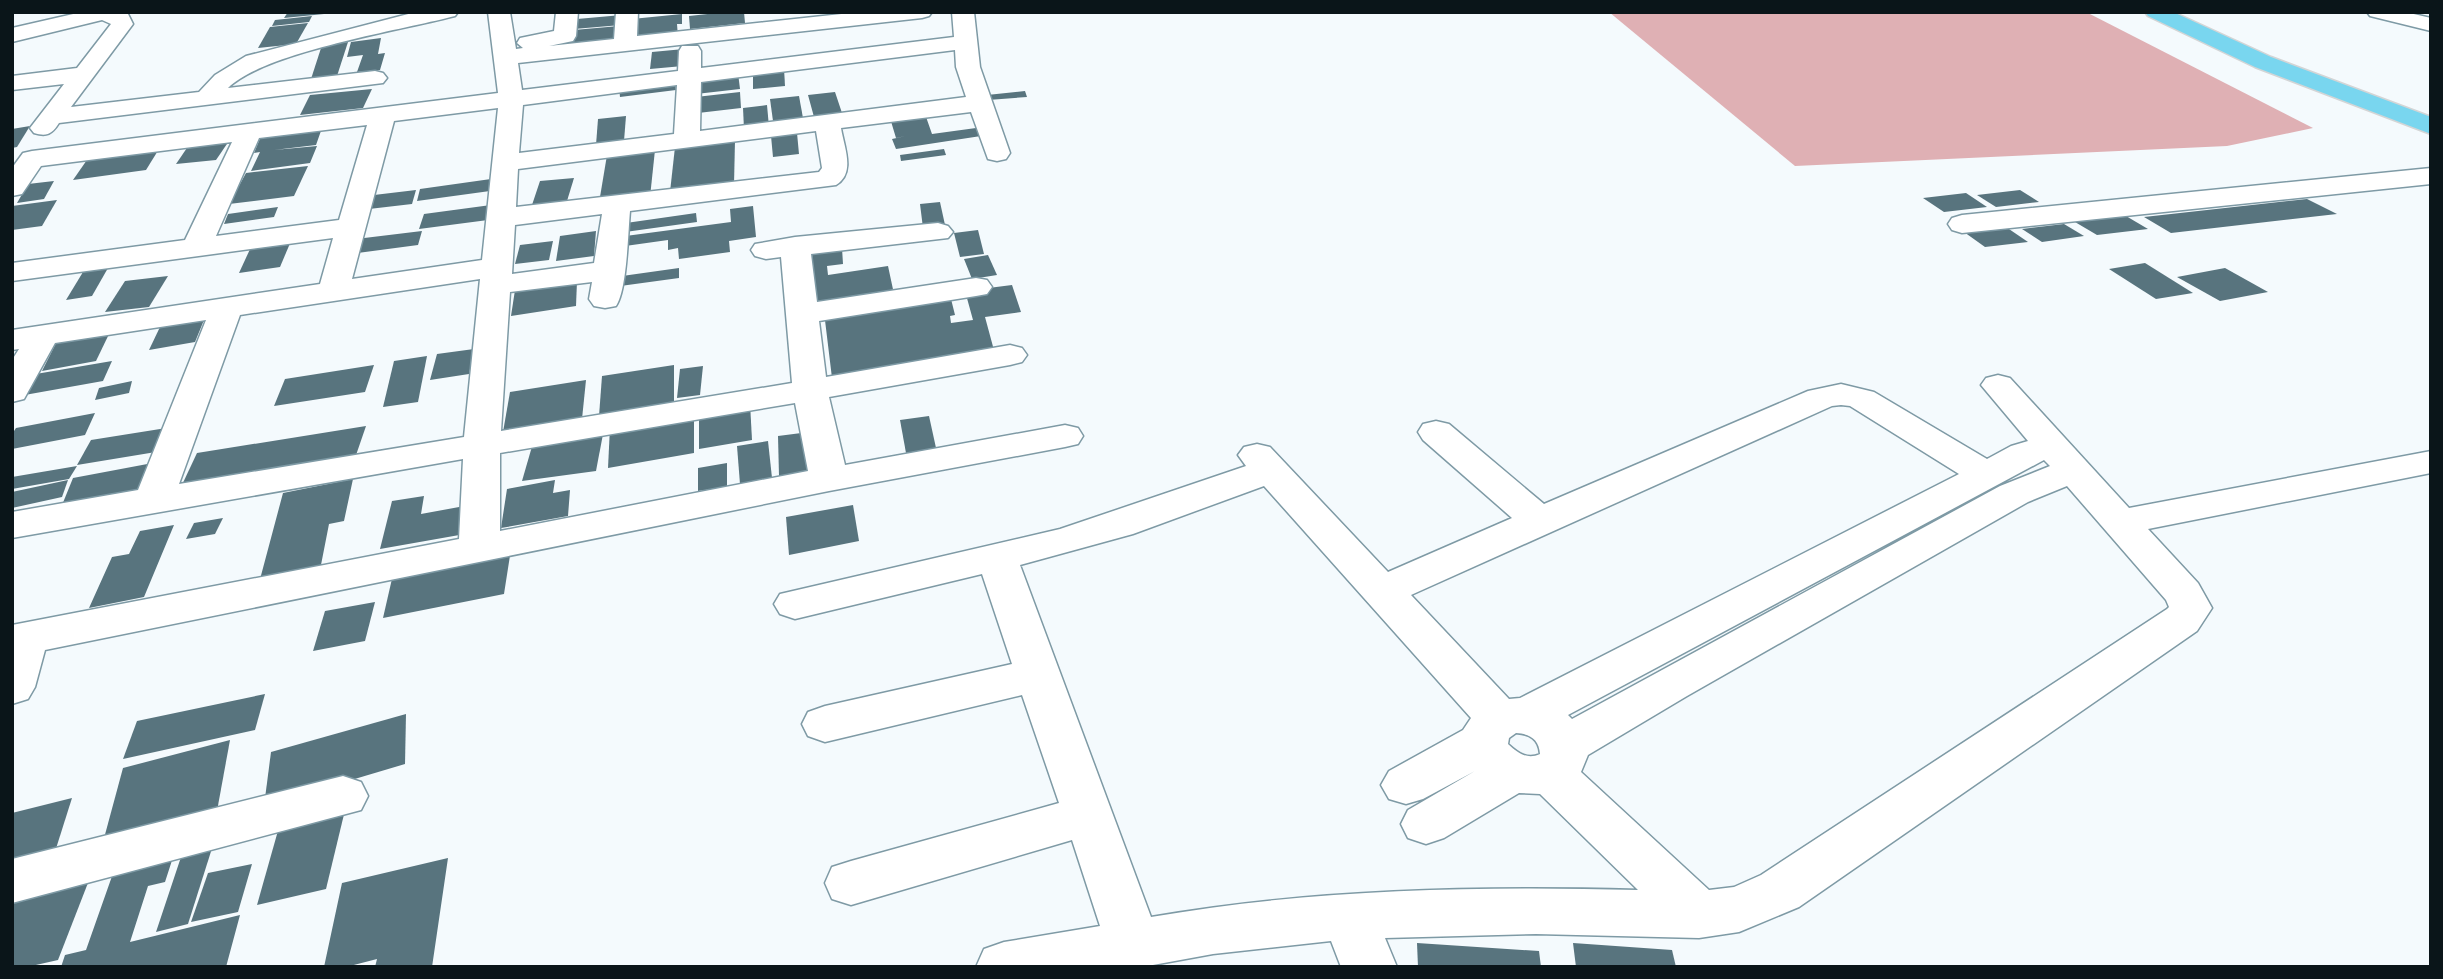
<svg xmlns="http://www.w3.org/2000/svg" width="2443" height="979" font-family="'Space Grotesk',sans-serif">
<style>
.forest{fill:#dfb0b4}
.building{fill:#58747e}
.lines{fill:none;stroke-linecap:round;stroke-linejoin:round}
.minor-casing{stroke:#7e9aa5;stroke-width:3}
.major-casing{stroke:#d3d5d6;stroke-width:3}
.minor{fill:#fff;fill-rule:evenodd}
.major{fill:#79d6ef;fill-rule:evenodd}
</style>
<rect width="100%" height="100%" fill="#f4fafd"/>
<!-- forest -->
<polygon class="forest" points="1609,12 2086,12 2313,128 2227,146 1795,166"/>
<!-- building -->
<g class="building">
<polygon points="288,12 323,12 324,14 284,18"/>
<polygon points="726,12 744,12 745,23 690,29 689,16"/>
<polygon points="682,14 682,24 677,24 678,37 631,42 632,19"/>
<polygon points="622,15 621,25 574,29 577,19"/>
<polygon points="312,16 309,22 272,26 275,20"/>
<polygon points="308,23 296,44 258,48 270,27"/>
<polygon points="619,26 618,44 572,48 574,30"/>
<polygon points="381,38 378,54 385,53 380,70 357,72 363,55 347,57 351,42"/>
<polygon points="348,42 337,76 311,79 322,45"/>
<polygon points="684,49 683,66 650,69 652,52"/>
<polygon points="784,68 785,86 753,89 753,71"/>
<polygon points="738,73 740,89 696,94 695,78"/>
<polygon points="675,81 676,90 620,97 619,87"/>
<polygon points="372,89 363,108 300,115 310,95"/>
<polygon points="1025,91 1027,97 988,100 987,95"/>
<polygon points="740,92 741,108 698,113 696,97"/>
<polygon points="835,92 842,113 814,117 808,95"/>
<polygon points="799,96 803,118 773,121 770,99"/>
<polygon points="767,105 769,127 744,129 743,108"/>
<polygon points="925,114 932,134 976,128 981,136 896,149 892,139 906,136 896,138 890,118"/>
<polygon points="626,116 624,141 596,145 598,119"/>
<polygon points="30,126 17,147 12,148 12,129"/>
<polygon points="322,128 316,145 274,150 317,146 310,163 251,171 260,152 254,153 261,136"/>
<polygon points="797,133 799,154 773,157 771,136"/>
<polygon points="735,140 734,185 670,192 675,147"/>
<polygon points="229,141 216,160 176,164 189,145"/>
<polygon points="159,149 146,170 73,180 89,157"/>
<polygon points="944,149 946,155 901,161 900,155"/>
<polygon points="655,150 650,197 599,203 607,155"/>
<polygon points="308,166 294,196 229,204 246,173"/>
<polygon points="574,178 567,201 532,205 540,181"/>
<polygon points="491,179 490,191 417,201 420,189"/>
<polygon points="54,181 44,199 17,203 28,184"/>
<polygon points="416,190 412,204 369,209 374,195"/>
<polygon points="2020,190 2039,202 1996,207 1977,195"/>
<polygon points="1966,193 1987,207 1944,212 1923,198"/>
<polygon points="2307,199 2337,214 2171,233 2144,217"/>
<polygon points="57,200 42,226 12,230 12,206"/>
<polygon points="940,202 945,225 923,228 920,204"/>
<polygon points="491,205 488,220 419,229 424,214"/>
<polygon points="753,206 756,237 729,241 730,252 679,259 678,248 668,250 668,240 618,247 618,237 731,222 730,209"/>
<polygon points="278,207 274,217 224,224 228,214"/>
<polygon points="696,213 697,222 618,233 619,224"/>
<polygon points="2126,216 2148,229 2097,235 2075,222"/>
<polygon points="2064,224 2084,236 2042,242 2022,229"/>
<polygon points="2006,227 2028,242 1985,247 1964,232"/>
<polygon points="978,230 984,254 960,257 954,233"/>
<polygon points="422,231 418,245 350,254 356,239"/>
<polygon points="596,231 594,256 556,261 560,236"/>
<polygon points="291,241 280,267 239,273 251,247"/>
<polygon points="553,241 549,260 515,264 520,245"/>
<polygon points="842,248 843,264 827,266 828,275 888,266 894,294 814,305 812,251"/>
<polygon points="988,255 997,275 972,279 964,259"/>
<polygon points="2145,263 2193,293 2156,299 2109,269"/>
<polygon points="108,268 92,296 66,300 83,272"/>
<polygon points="679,268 679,278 613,287 615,277"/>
<polygon points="2225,268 2268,292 2220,301 2177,277"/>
<polygon points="168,276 149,307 105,312 125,281"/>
<polygon points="577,281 576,306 511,316 515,290"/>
<polygon points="1012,285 1021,312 985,317 995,354 832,378 824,312 950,295 955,315 950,316 951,323 973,320 965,291"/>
<polygon points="204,320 195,342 149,350 160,327"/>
<polygon points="110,332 96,361 42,371 57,341"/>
<polygon points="474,349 469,374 430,380 437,354"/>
<polygon points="427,356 418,402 383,407 394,361"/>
<polygon points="112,361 103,381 19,396 30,375"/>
<polygon points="374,365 365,392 274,406 285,379"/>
<polygon points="674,365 674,404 599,416 602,376"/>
<polygon points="703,366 700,395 677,398 680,369"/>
<polygon points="586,380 582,419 503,432 510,392"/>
<polygon points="132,381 129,393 95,400 99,388"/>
<polygon points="750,403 752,440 699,449 699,411"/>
<polygon points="95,413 85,435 12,449 12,434 16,428"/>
<polygon points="694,413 694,453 608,468 610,427"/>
<polygon points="929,416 936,448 906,453 900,420"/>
<polygon points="179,426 168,450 77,465 91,440"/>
<polygon points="366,426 355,458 181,487 197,453"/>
<polygon points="817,431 819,470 779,476 778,436"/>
<polygon points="603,434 596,471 522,481 533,443"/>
<polygon points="768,441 772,478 740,484 737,446"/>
<polygon points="158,462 147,492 60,510 73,478"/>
<polygon points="727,463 727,487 698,491 698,468"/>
<polygon points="77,466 69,479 12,489 12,477"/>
<polygon points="353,479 344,521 329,524 320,570 259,583 283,493"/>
<polygon points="68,480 62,497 12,508 12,492"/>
<polygon points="555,480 553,493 570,490 568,516 501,528 507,489"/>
<polygon points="424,496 421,514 470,505 465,534 380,549 392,501"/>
<polygon points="853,505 859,541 789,555 786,517"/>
<polygon points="223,518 215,534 186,539 194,523"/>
<polygon points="174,525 144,597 89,608 112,557 129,554 140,531"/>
<polygon points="511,549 504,594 383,618 394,570"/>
<polygon points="375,602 365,641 313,651 325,611"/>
<polygon points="265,694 255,730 123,759 137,721"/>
<polygon points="406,714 405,764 264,806 271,752"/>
<polygon points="230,740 217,811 103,842 123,768"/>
<polygon points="72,798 53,858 12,869 12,813"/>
<polygon points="346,806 326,889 257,905 281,820"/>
<polygon points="214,842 188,924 156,932 184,848"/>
<polygon points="176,848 165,882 148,886 130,942 240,915 226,967 61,967 65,955 86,950 117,862"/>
<polygon points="448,858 432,967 375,967 377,959 346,967 324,967 342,883"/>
<polygon points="252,864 238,912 191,922 208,873"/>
<polygon points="93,870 58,960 27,967 12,967 12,888"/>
<polygon points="1417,943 1539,951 1541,967 1418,967"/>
<polygon points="1573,943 1672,950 1676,967 1576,967"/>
</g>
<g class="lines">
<defs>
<g id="minor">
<path d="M82 12 128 14 133 24 71 107 199 92 215 75 246 56 416 12H458L455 16C402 30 264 52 228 88L375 71 383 73 387 78 383 83 59 123C52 134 47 137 34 133L30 128 64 84 12 90V76L77 68 111 24 102 20 12 42V28Z"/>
<path d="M488 12H510L516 49 523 48 517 43 520 38 554 31 556 12H578L576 36 573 41 549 46 614 39 616 12H638L637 36 860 12H932L929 16 922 18 518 63 522 90 678 71 679 51 682 46H698L701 51V68L954 37 952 12H974L980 67 1010 153 1006 159 997 161 988 159 971 112 841 128C844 147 856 173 836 185L630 211C628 233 627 290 616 306L605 308 594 306 589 299 592 282 510 292 501 431 792 383 781 257 766 259 755 256 751 250 755 244 795 237 938 223 948 226 953 232 948 238 811 254 817 302 976 278 987 280 992 287 987 294 976 296 819 321 826 377 1010 345 1022 348 1027 355 1022 362 1010 365 829 397 845 465 1065 425 1078 428 1083 436 1078 444 1065 447 829 491 45 650 35 687 28 699 12 704V625L459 539 463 459 12 538V512L138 490 206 320 55 343 24 399 12 402V360L19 349 12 350V330L320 284 333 238 12 281V263L185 240 232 142 41 166 22 194 12 196V168L23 153 32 151 498 93ZM955 50 956 67 966 97 700 131 701 82ZM677 85 674 134 519 153 523 105ZM498 108 482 260 352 279 394 121ZM367 125 339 220 216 236 259 138ZM816 131 822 168 819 172 516 207 518 169ZM602 214 594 263 512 274 515 225ZM480 279 464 437 179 484 240 315ZM795 403 808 471 500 531V453Z"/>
<polygon points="2367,12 2405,12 2431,18 2431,31 2370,16"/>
<polygon points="2431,168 2431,184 1962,233 1952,230 1948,224 1952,218 1962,215"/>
<path d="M1998 375 2010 378 2129 508 2431 451V473L2148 529 2198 583 2212 608 2197 631 1799 907 1739 932 1699 938 1536 934 1385 938 1397 967H1341L1331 941 1213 954 1142 967H976L984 949 1004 942 1100 926 1072 840 851 905 832 899 825 883 832 867 851 861 1059 803 1022 695 825 742 808 736 802 724 808 712 825 706 1012 664 982 574 795 619 780 614 774 604 780 594 1060 529 1246 466 1238 455 1244 447 1257 444 1270 447 1388 572 1512 518 1423 440 1418 432 1423 424 1436 421 1449 424 1544 504 1808 391 1841 384 1874 392 1987 459 2011 446 2028 441 1981 385 1986 378ZM1841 405 1850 406 1959 474 1520 698 1509 699 1411 595 1832 406ZM2044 460 2050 466 2000 486 1572 719 1568 715ZM1264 486 1471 718 1463 730 1389 771 1381 785 1389 799 1406 804 1423 799 1475 771 1408 810 1401 824 1408 838 1426 844 1444 838 1519 793 1540 794 1638 890C1475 886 1312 889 1151 917L1020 565 1133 534ZM2067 486 2166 600 2169 607 2167 609 1761 875 1734 887 1709 890 1581 772 1588 755 1687 696 2028 502ZM1516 733C1530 734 1539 739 1540 754 1527 760 1518 753 1508 744L1509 738Z"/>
<polygon points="343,776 361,782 368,796 361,810 12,903 12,859"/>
</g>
<polygon id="major" points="2145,12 2173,12 2271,57 2431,117 2431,134 2255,67 2148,16"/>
</defs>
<!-- minor casing -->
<use href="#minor" class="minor-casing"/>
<!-- major casing -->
<use href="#major" class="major-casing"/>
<!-- minor -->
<use href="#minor" class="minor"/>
<!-- major -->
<use href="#major" class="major"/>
</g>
<!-- border -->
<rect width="2443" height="979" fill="none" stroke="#0a1519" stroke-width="28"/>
</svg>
